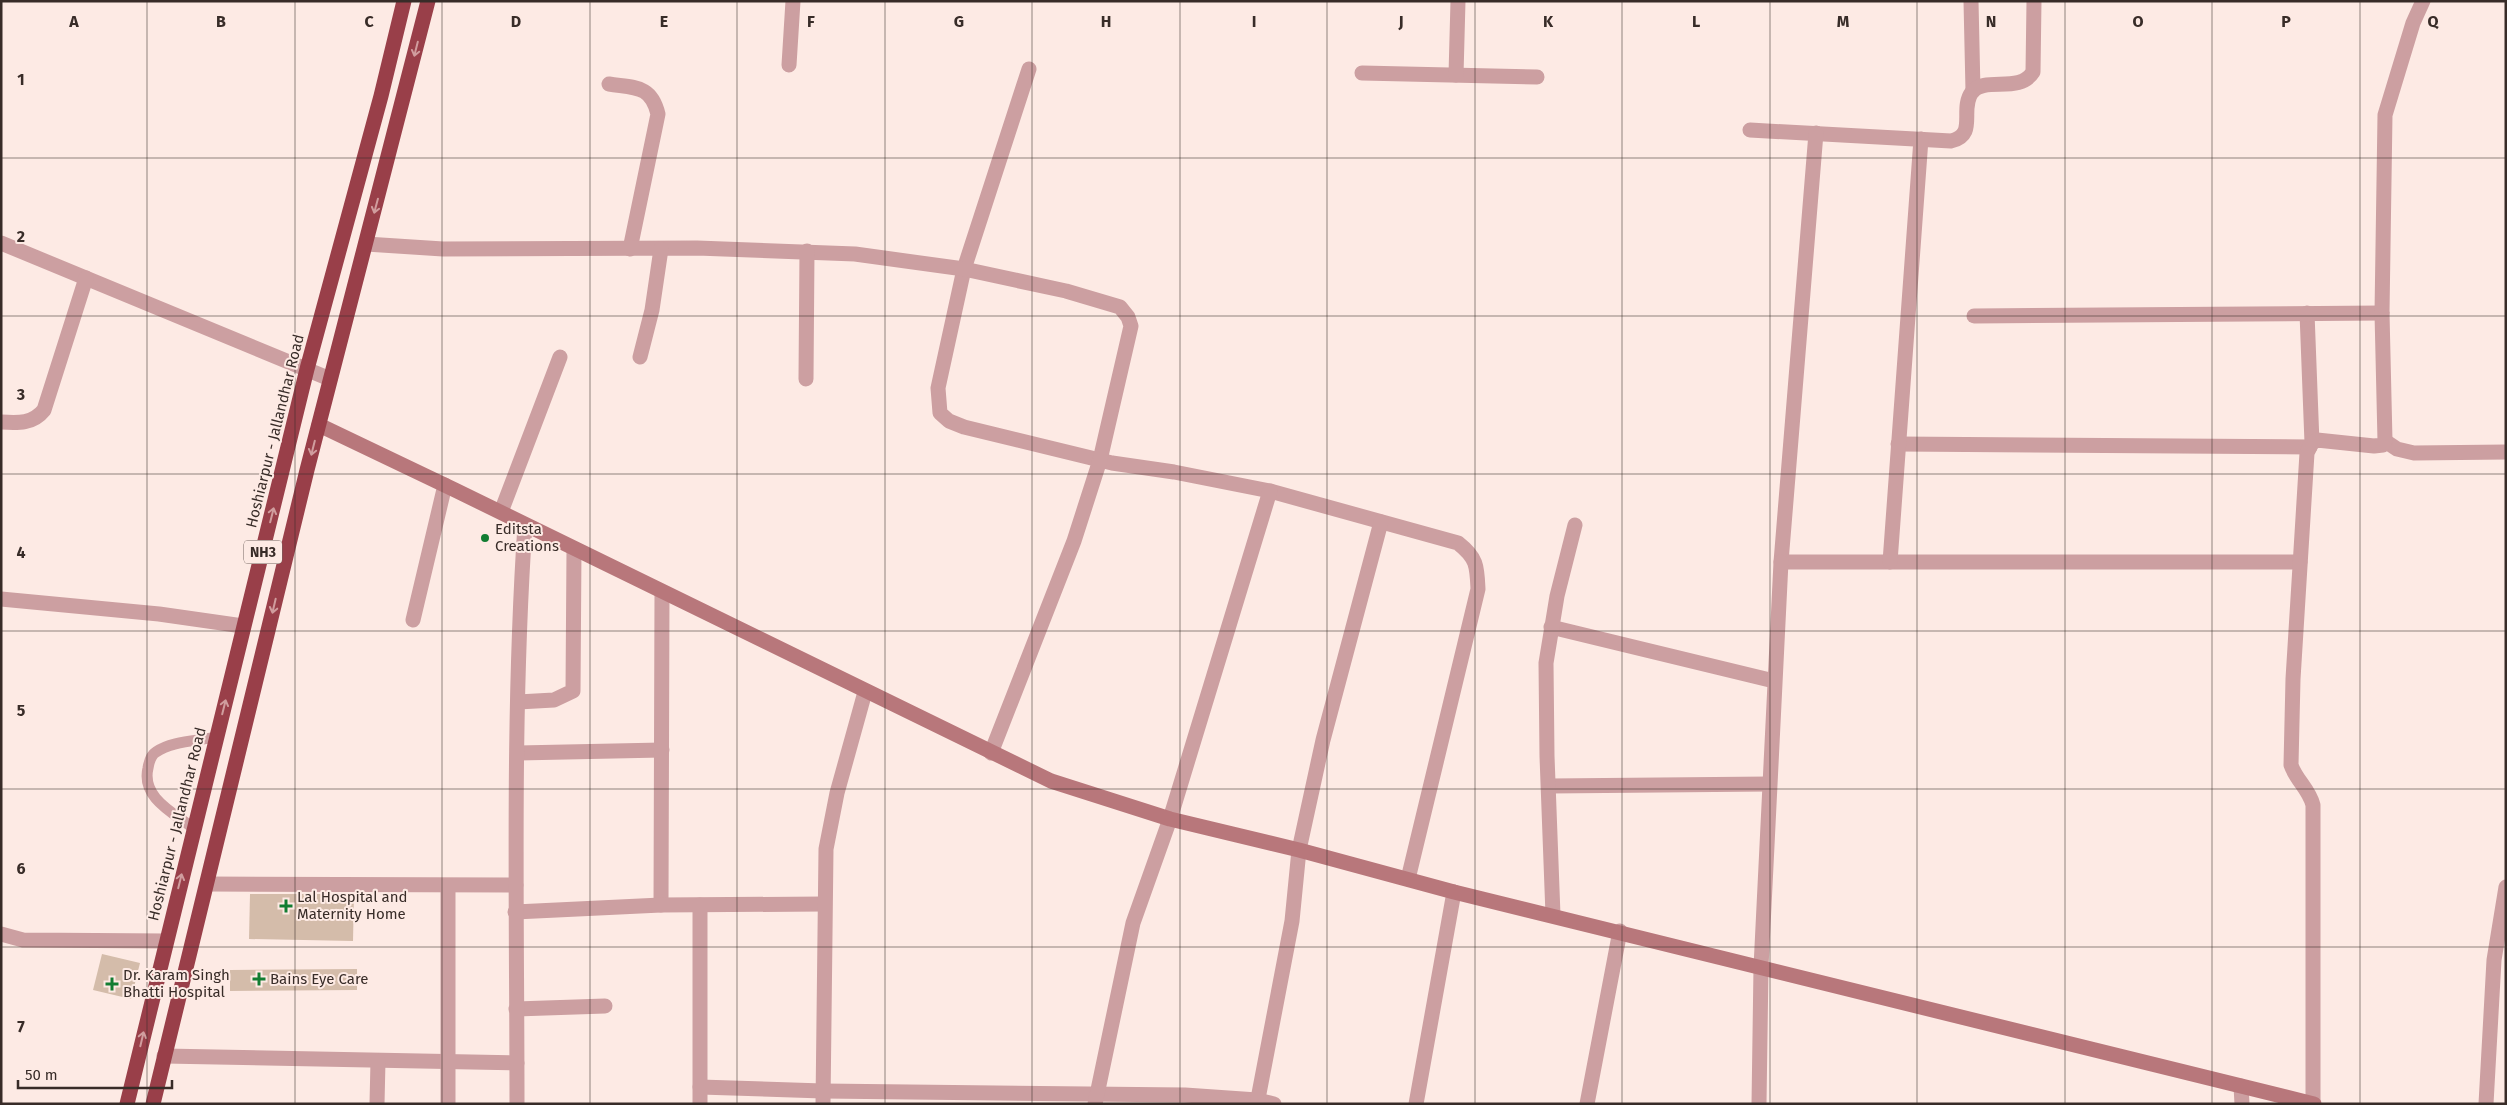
<svg xmlns="http://www.w3.org/2000/svg" width="2507" height="1105" font-family="'Fira Sans',sans-serif">
<style>
.building{fill:#d4bcaa}
.lines{fill:none;stroke-linecap:round;stroke-linejoin:round}
.lane{stroke:#cc9fa1;stroke-width:11}
.street{stroke:#cc9fa1;stroke-width:15}
.secondary{stroke:#b8777b;stroke-width:15}
.highway{stroke:#993f49;stroke-width:15}
.oneway{stroke:#d09d9e}
.grid{fill:none;stroke:#382c28;stroke-width:1;stroke-opacity:0.55}
.poi-dot{fill:#127d32;stroke:#fdeae4;stroke-width:2}
.labels{text-anchor:middle;dominant-baseline:central;stroke-width:4;stroke-linejoin:round;paint-order:stroke}
.shield{fill:#fdeae4;stroke:#736560;stroke-width:1}
.shield-label{font-size:14px;font-weight:bold;fill:#382c28}
.street-label{font-size:15px;fill:#382c28;stroke:#fdeae4}
.poi-label{font-size:15px;fill:#382c28;stroke:#fdeae4;text-anchor:start}
.grid-label{font-size:16px;text-anchor:middle;font-weight:bold;fill:#382c28;stroke:#fdeae4;stroke-width:4;stroke-linejoin:round;paint-order:stroke}
</style>
<rect width="100%" height="100%" fill="#fdeae4"/>
<!-- building -->
<g class="building">
<polygon points="250,894 354,894 353,941 249,939"/>
<polygon points="102,954 140,963 131,999 93,990"/>
<polygon points="357,969 357,990 230,991 230,970"/>
</g>
<g class="lines">
<!-- lane -->
<path class="lane" d="M193 828C174 813 141 798 148 768 149 762 151 755 156 752 171 741 198 741 216 737"/>
<!-- street -->
<g class="street">
<polyline points="1971,1 1973,91"/>
<polyline points="789,65 793,1"/>
<path d="M1029 69 964 269 938 388 940 413 949 421 964 427 1112 463 1174 472 1270 491 1458 543C1477 558 1477 566 1478 589L1408 879"/>
<polyline points="1362,73 1537,77"/>
<polyline points="1456,75 1458,1"/>
<path d="M609 84C635 88 651 85 658 114L630 249"/>
<path d="M1750 130 1951 141C1978 135 1959 109 1972 92 1986 76 2019 94 2033 72L2034 1"/>
<polyline points="1816,133 1781,562 2300,562"/>
<polyline points="1,243 330,379"/>
<polyline points="366,244 443,249 697,248 855,254 964,269 1066,291 1120,307 1128,317 1131,326 1100,460 1074,541 991,753"/>
<polyline points="2307,313 2312,443"/>
<polyline points="1974,316 2382,313"/>
<polyline points="640,357 652,310 661,249"/>
<polyline points="806,379 807,251"/>
<path d="M1 422C18 423 33 424 44 410L86 278"/>
<polyline points="2385,441 2397,449 2414,453 2506,452"/>
<polyline points="1898,444 2310,447"/>
<polyline points="501,512 560,357"/>
<polyline points="1890,562 1921,139"/>
<polyline points="1,599 159,614 243,626"/>
<polyline points="413,620 445,485"/>
<polyline points="1551,627 1774,681"/>
<polyline points="518,702 554,700 573,691 574,549"/>
<polyline points="518,753 662,750"/>
<polyline points="1550,786 1769,784"/>
<polyline points="207,884 516,885"/>
<polyline points="661,905 662,592"/>
<polyline points="515,912 661,905 824,904"/>
<polyline points="1553,915 1547,756 1546,663 1557,596 1575,525"/>
<polyline points="1,934 23,940 166,941"/>
<polyline points="516,1009 605,1006"/>
<polyline points="164,1056 517,1063"/>
<polyline points="2241,1086 2242,1104"/>
<polyline points="700,1087 823,1091 1185,1095 1257,1100 1274,1104"/>
<polyline points="377,1104 378,1061"/>
<polyline points="448,1104 448,886"/>
<path d="M517 1104C517 911 512 717 525 525"/>
<polyline points="700,1104 700,905"/>
<polyline points="823,1104 826,849 837,793 865,692"/>
<polyline points="1095,1104 1133,923 1170,819 1270,491"/>
<polyline points="1257,1104 1292,921 1299,850 1323,740 1381,522"/>
<polyline points="1416,1104 1454,892"/>
<polyline points="1587,1104 1620,931"/>
<polyline points="1759,1104 1761,967 1781,562"/>
<path d="M2313 1104V805C2309 789 2296 780 2291 765L2293 679 2307 453 2312 443 2317 440 2374 446 2383 445 2385 441 2382 313 2385 115 2413 23 2423 1"/>
<polyline points="2486,1104 2494,960 2506,887"/>
</g>
<!-- secondary -->
<polyline class="secondary" points="319,425 455,490 1051,781 1170,819 1299,850 1454,892 2314,1104"/>
<!-- highway -->
<g class="highway">
<polyline points="127,1104 307,369 381,96 404,1"/>
<polyline points="153,1104 307,470 428,1"/>
</g>
</g>
<!-- one-way arrows -->
<defs><path id="oneway-shaft" d="M-6 0H5M1.5-3L5.5 0L1.5 3" fill="none" stroke-width="1.6" stroke-linecap="round" stroke-linejoin="round" transform="scale(1.25)"/></defs>
<g class="oneway">
<use href="#oneway-shaft" transform="translate(416 49) rotate(104)"/>
<use href="#oneway-shaft" transform="translate(376 206) rotate(105)"/>
<use href="#oneway-shaft" transform="translate(313 448) rotate(104)"/>
<use href="#oneway-shaft" transform="translate(272 515) rotate(-76)"/>
<use href="#oneway-shaft" transform="translate(274 606) rotate(103)"/>
<use href="#oneway-shaft" transform="translate(224 707) rotate(-76)"/>
<use href="#oneway-shaft" transform="translate(180 881) rotate(-76)"/>
<use href="#oneway-shaft" transform="translate(142 1039) rotate(-77)"/>
</g>
<!-- grid -->
<path class="grid" d="M147 1V1104M295 1V1104M442 1V1104M590 1V1104M737 1V1104M885 1V1104M1032 1V1104M1180 1V1104M1327 1V1104M1475 1V1104M1622 1V1104M1770 1V1104M1917 1V1104M2065 1V1104M2212 1V1104M2360 1V1104M1 158H2506M1 316H2506M1 474H2506M1 631H2506M1 789H2506M1 947H2506"/>
<!-- markers -->
<g class="poi-dot">
<circle cx="485" cy="538" r="5"/>
<path d="M283.5 898.5h5v5h5v5h-5v5h-5v-5h-5v-5h5z"/>
<path d="M256.5 971.5h5v5h5v5h-5v5h-5v-5h-5v-5h5z"/>
<path d="M109.5 976.5h5v5h5v5h-5v5h-5v-5h-5v-5h5z"/>
</g>
<g class="labels">
<!-- shield labels -->
<rect class="shield" x="244" y="540.5" width="38" height="23" rx="4"/>
<g class="shield-label">
<text x="263" y="552">NH3</text>
</g>
<!-- street labels -->
<g class="street-label">
<text transform="translate(275 431) rotate(-76)">Hoshiarpur - Jallandhar Road</text>
<text transform="translate(177 824) rotate(-76)">Hoshiarpur - Jallandhar Road</text>
</g>
<!-- poi labels -->
<g class="poi-label">
<text x="495" y="529">Editsta<tspan x="495" dy="17">Creations</tspan></text>
<text x="297" y="897">Lal Hospital and<tspan x="297" dy="17">Maternity Home</tspan></text>
<text x="123" y="975">Dr. Karam Singh<tspan x="123" dy="17">Bhatti Hospital</tspan></text>
<text x="270" y="979">Bains Eye Care</text>
</g>
</g>
<g class="grid-label">
<text x="74" y="27">A</text>
<text x="221" y="27">B</text>
<text x="369" y="27">C</text>
<text x="516" y="27">D</text>
<text x="664" y="27">E</text>
<text x="811" y="27">F</text>
<text x="959" y="27">G</text>
<text x="1106" y="27">H</text>
<text x="1254" y="27">I</text>
<text x="1401" y="27">J</text>
<text x="1548" y="27">K</text>
<text x="1696" y="27">L</text>
<text x="1843" y="27">M</text>
<text x="1991" y="27">N</text>
<text x="2138" y="27">O</text>
<text x="2286" y="27">P</text>
<text x="2433" y="27">Q</text>
<text x="21" y="85">1</text>
<text x="21" y="242">2</text>
<text x="21" y="400">3</text>
<text x="21" y="558">4</text>
<text x="21" y="716">5</text>
<text x="21" y="874">6</text>
<text x="21" y="1032">7</text>
</g>
<!-- border -->
<rect width="2507" height="1105" fill="none" stroke="#382c28" stroke-width="5"/>
<!-- scale -->
<path d="M18 1080v8h154v-8" fill="none" stroke="#382c28" stroke-width="2.5"/>
<text x="25" y="1080" font-size="15" fill="#382c28" stroke="#fdeae4" stroke-width="4" paint-order="stroke">50 m</text>
</svg>
